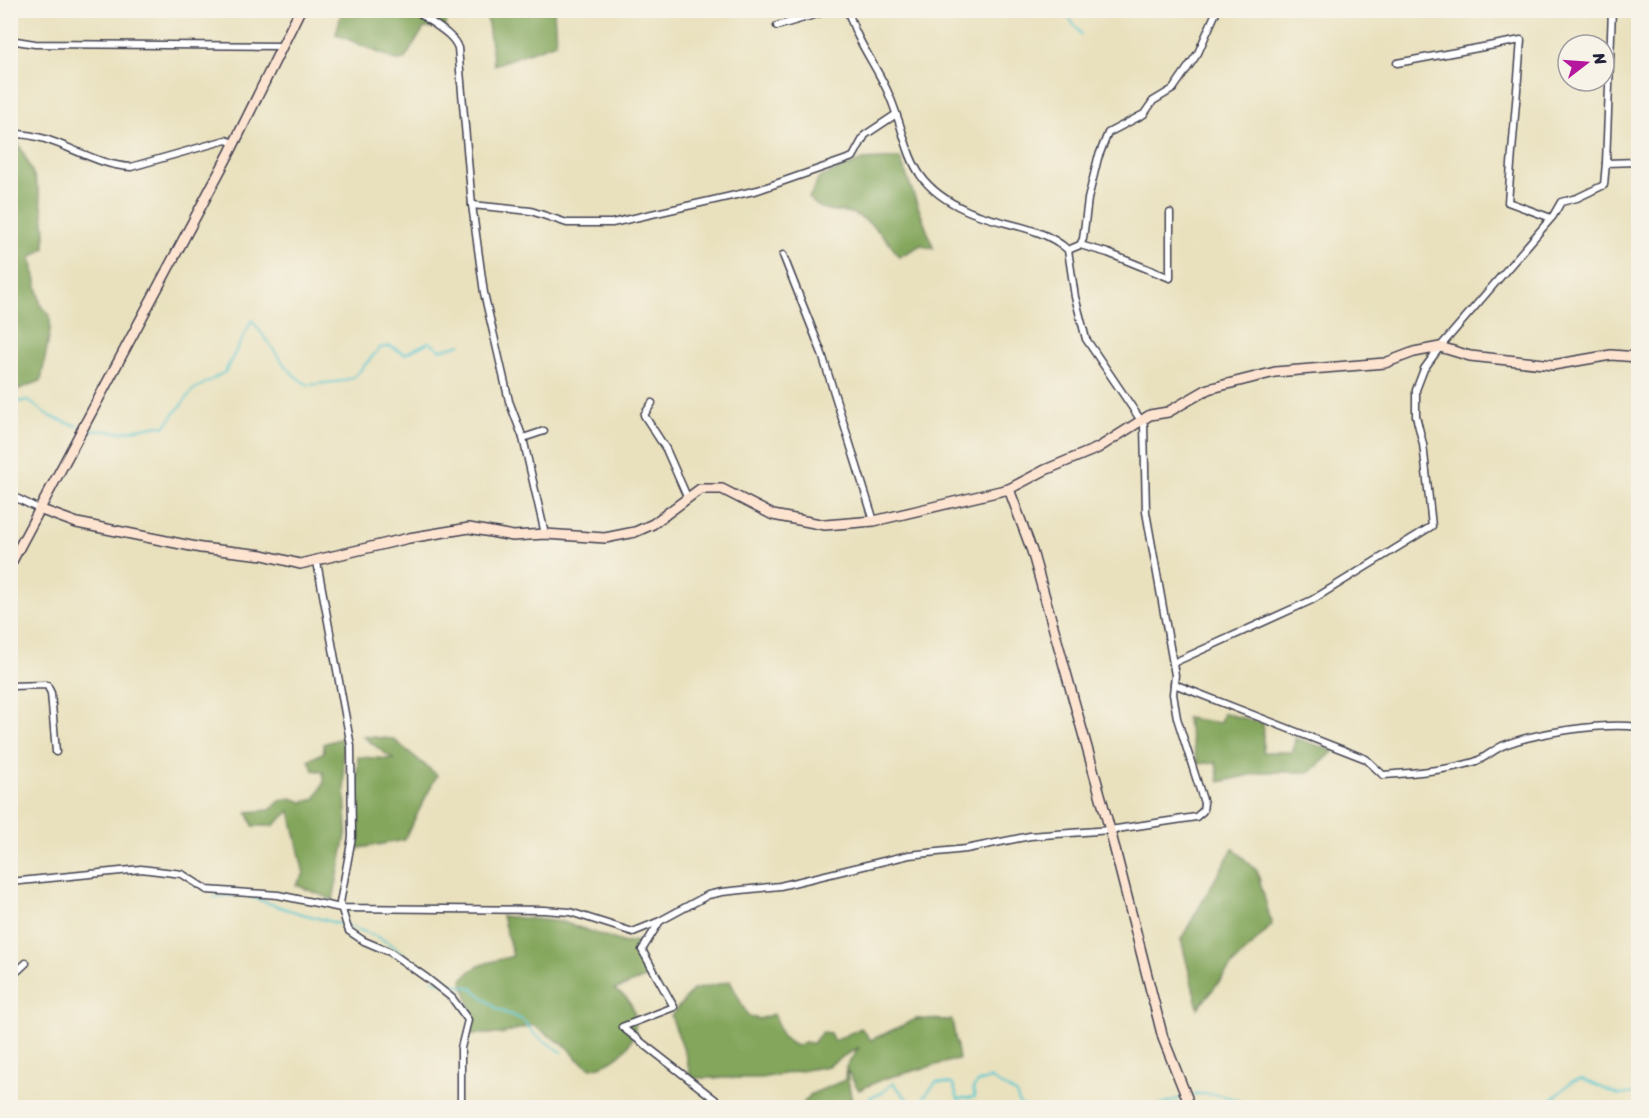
<svg xmlns="http://www.w3.org/2000/svg" width="1649" height="1118" font-family="Sriracha,sans-serif">
<style>
.forest{fill:#83a65c;stroke:#52644c;stroke-width:1.5}
.lines{fill:none;stroke-linecap:round;stroke-linejoin:round}
.stream{stroke:#5bc7d1;stroke-width:2}
.street-casing{stroke:#403f4f;stroke-width:9}
.secondary-casing{stroke:#403f4f;stroke-width:12}
.street{stroke:#fff;stroke-width:6}
.secondary{stroke:#fde4d1;stroke-width:9}
</style>
<rect width="100%" height="100%" fill="#f7f3e8"/>
<filter id="ink" filterUnits="userSpaceOnUse"><feTurbulence type="fractalNoise" baseFrequency=".0167" numOctaves="2"/><feDisplacementMap in="SourceGraphic" scale="12" xChannelSelector="R" yChannelSelector="G"/><feConvolveMatrix kernelMatrix="1 2 1 2 8 2 1 2 1" color-interpolation-filters="sRGB"/></filter>
<filter id="wash" filterUnits="userSpaceOnUse"><feTurbulence type="fractalNoise" baseFrequency=".008" numOctaves="4" result="noise"/><feDisplacementMap in="SourceGraphic" scale="24" xChannelSelector="R" yChannelSelector="G"/><feGaussianBlur stdDeviation="1.35" result="paint"/><feColorMatrix in="noise" values="0 0 0 0 0 0 0 0 0 0 0 0 0 0 0 0 0 1.4 0 .05"/><feComposite in="paint" operator="in"/></filter>
<g filter="url(#wash)">
<rect width="100%" height="100%" fill="#e9e1be"/>
<!-- forest -->
<g class="forest">
<polygon points="342,11 449,11 445,27 424,28 404,60 395,60 336,34"/>
<polygon points="486,11 554,11 556,43 494,65"/>
<path d="M15 138C37 175 46 204 45 248L31 257 41 306 50 315V331L41 381 11 392 10 139Z"/>
<path d="M900 158 934 249 921 245 899 257C890 242 872 222 856 215 835 206 828 218 809 198L819 178 862 160Z"/>
<polygon points="1223,713 1263,723 1263,752 1293,752 1295,738 1334,751 1311,772 1264,772 1219,782 1216,762 1198,764 1186,718 1220,723"/>
<polygon points="362,736 393,739 437,775 404,840 354,849 358,757 393,759"/>
<polygon points="342,738 347,830 333,900 296,885 304,874 290,811 273,826 253,826 247,812 270,810 281,800 292,798 302,802 315,799 324,782 323,772 313,770 309,760 324,752 323,744"/>
<polygon points="1233,848 1257,871 1272,925 1234,963 1198,1008 1181,939"/>
<path d="M502 916 563 922 625 943 635 941 650 976 614 990C619 993 626 996 629 1001 648 1033 622 1063 591 1068L577 1059 569 1048 533 1025 501 1034H471L474 1020 462 980C475 962 494 962 513 956Z"/>
<polygon points="730,981 748,1016 759,1019 774,1014 782,1037 796,1046 804,1042 813,1043 822,1032 830,1033 834,1041 861,1028 871,1040 916,1019 952,1020 959,1059 883,1079 859,1090 846,1069 853,1107 800,1107 811,1094 845,1080 846,1067 859,1047 828,1066 761,1078 691,1078 685,1053 671,1016 693,990"/>
</g>
<g class="lines">
<!-- stream -->
<g class="stream">
<polyline points="1063,10 1081,34"/>
<polyline points="10,404 27,400 51,417 77,426"/>
<polyline points="88,430 122,432 158,425 164,427 193,390 225,372 252,320 283,363 296,377 308,385 343,381 355,376 380,348 390,346 405,354 429,342 441,350 461,344"/>
<path d="M248 896C268 903 289 911 310 916 350 927 389 933 416 967"/>
<polyline points="214,897 239,895"/>
<polyline points="433,980 472,988 497,1009 523,1020 535,1035 562,1052"/>
<path d="M1190 1096C1207 1090 1238 1097 1253 1108"/>
<polyline points="865,1108 871,1097 882,1093 893,1083 909,1101 920,1102 936,1082 953,1084 958,1099 975,1097 973,1088 979,1082 990,1078 1016,1094 1020,1105 1029,1108"/>
<polyline points="1150,1108 1184,1097"/>
<polyline points="1543,1108 1571,1082 1582,1079 1619,1095 1638,1093"/>
</g>
</g>
</g>
<g filter="url(#ink)">
<g class="lines">
<defs>
<g id="street">
<path d="M417 10C429 24 452 31 458 48L472 205"/>
<polyline points="1612,10 1606,163 1638,162"/>
<polyline points="777,26 831,10"/>
<polyline points="10,40 35,44 283,46"/>
<polyline points="1397,63 1521,40 1508,202 1551,218"/>
<path d="M10 134C55 132 88 165 131 167L226 140 234 143"/>
<polyline points="1080,245 1108,253 1170,278 1170,213"/>
<polyline points="1068,250 1080,245 1083,239 1088,199 1098,158 1108,133 1144,114 1153,101 1173,89 1198,53 1217,10"/>
<polyline points="783,255 821,351 874,521"/>
<polyline points="652,403 644,415 666,449 688,499"/>
<polyline points="523,438 544,431"/>
<polyline points="10,495 39,509"/>
<polyline points="545,534 523,438 509,401 484,293 472,205 531,211 567,223 612,223 758,190 853,157 865,135 895,115"/>
<polyline points="317,562 351,746 352,837 340,903 347,926 349,931 364,941 390,952 428,979 452,998 468,1020 461,1048 461,1108"/>
<polyline points="1173,663 1312,600 1432,526 1423,444 1416,416 1416,390 1424,369 1440,347 1553,216 1561,202 1577,198 1604,185 1606,163"/>
<path d="M1174 684 1366 759 1383 775C1413 773 1444 771 1474 762 1484 759 1492 751 1502 746 1533 733 1605 722 1638 727"/>
<polyline points="10,686 47,685 51,693 56,752"/>
<path d="M10 882 141 869 182 874 207 890 278 895 341 908 544 910 570 912 633 932 660 921 708 895 722 892 780 886 909 855 966 849 1030 836 1110 830 1196 817 1203 811 1204 803 1177 718 1173 694 1175 675 1146 512 1144 425 1086 339 1075 297 1068 250C1041 225 998 225 966 210 905 182 912 150 890 97 878 67 856 42 848 10"/>
<polyline points="660,921 642,950 674,1007 622,1027 726,1108"/>
<polyline points="10,978 26,963"/>
</g>
<g id="secondary">
<polyline points="1009,489 1032,551 1110,830 1163,1038 1187,1098 1186,1108"/>
<polyline points="39,509 77,523 201,548 263,555 300,564 409,538 469,528 513,536 545,534 605,538 635,532 653,524 700,489 722,489 773,515 825,525 874,521 1009,489 1045,470 1098,448 1150,415 1168,412 1208,389 1275,372 1385,363 1414,352 1440,347 1470,356 1553,365 1611,355 1638,357"/>
<polyline points="10,565 230,152 300,10"/>
</g>
</defs>
<!-- street casing -->
<use href="#street" class="street-casing"/>
<!-- secondary casing -->
<use href="#secondary" class="secondary-casing"/>
<!-- street -->
<use href="#street" class="street"/>
<!-- secondary -->
<use href="#secondary" class="secondary"/>
</g>
</g>
<!-- margin -->
<rect width="1649" height="1118" fill="none" stroke="#f7f3e8" stroke-width="36"/>
<!-- north arrow -->
<g transform="translate(1586 63) rotate(73)"><circle r="28" fill="#f7f3e8" stroke="#a29fa3" stroke-width="1.5"/>
<path d="M0-4.5L10 22L0 15L-10 22Z" fill="#b5179e"/>
<text y="-9" font-size="16" font-weight="bold" text-anchor="middle" fill="#22223b">N</text>
</g>
</svg>
